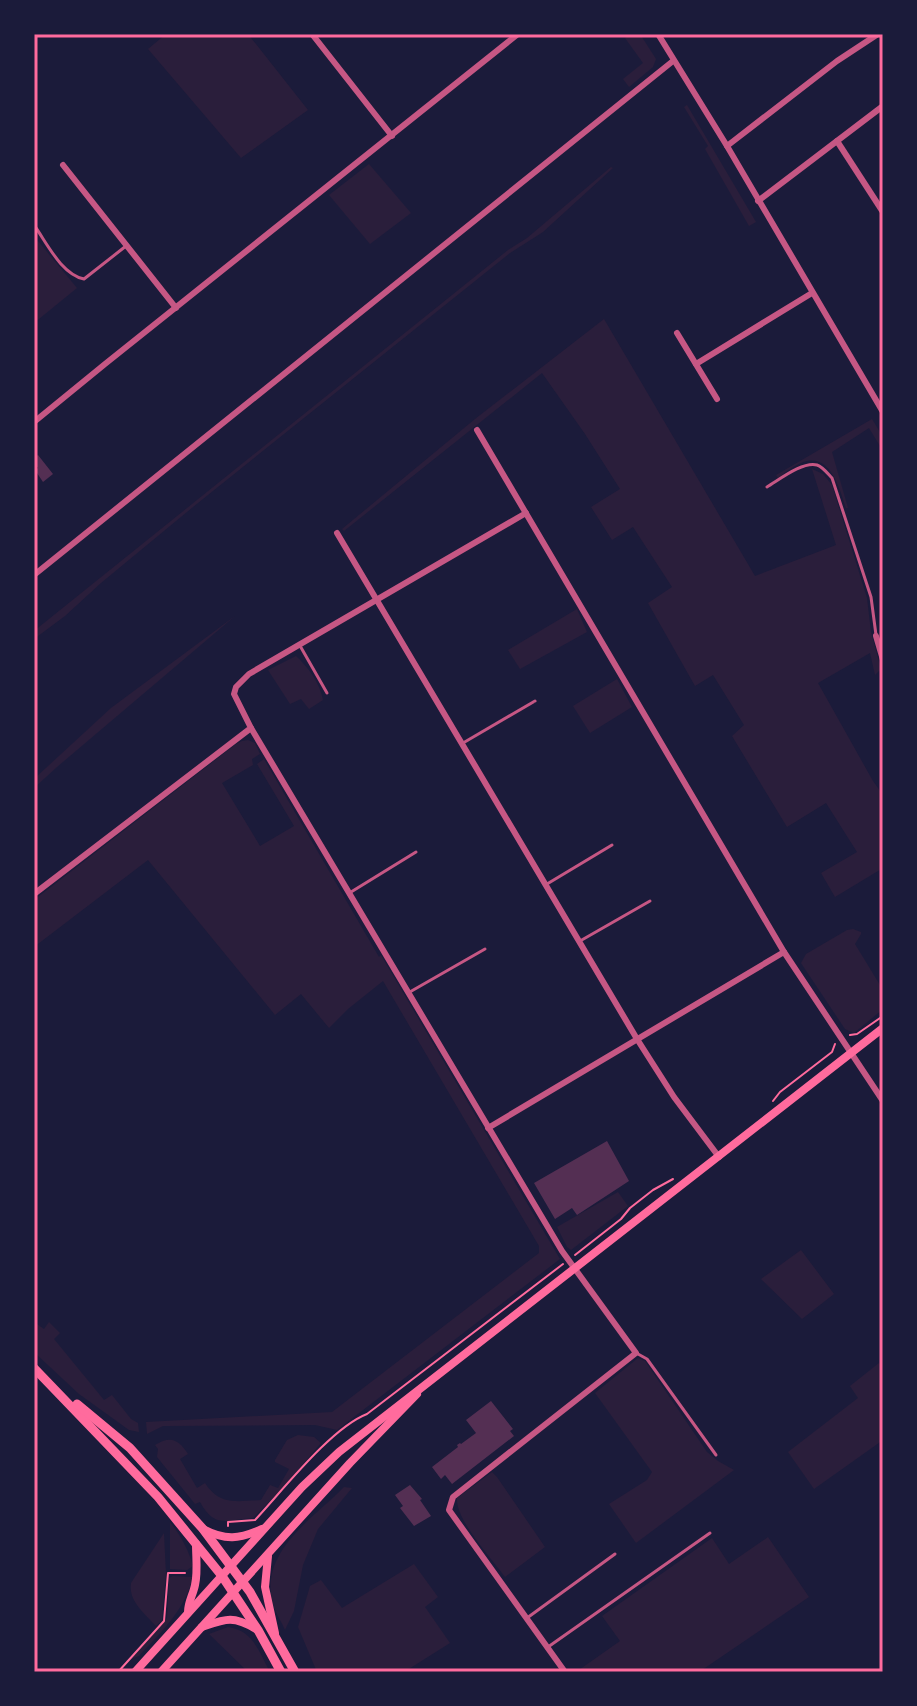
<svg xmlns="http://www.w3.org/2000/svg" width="917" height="1706" font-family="'Titillium Web',sans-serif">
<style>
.green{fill:#2a1e3b}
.building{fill:#542f53}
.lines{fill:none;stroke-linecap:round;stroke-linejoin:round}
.path{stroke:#ff6b9d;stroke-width:2}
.service{stroke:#c65784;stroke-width:3}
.minor{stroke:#c65784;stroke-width:6}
.secondary{stroke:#ff6b9d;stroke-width:8}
.primary{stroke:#ff6b9d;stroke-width:9}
.neatline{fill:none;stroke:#ff6b9d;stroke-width:3}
</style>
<rect width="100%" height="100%" fill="#1b1b3a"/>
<!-- green -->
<g class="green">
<polygon points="166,34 248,34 308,110 241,158 148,49"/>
<polygon points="630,34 640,34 656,59 653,67 629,87 623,79 643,63 625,38"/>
<polygon points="687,105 756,222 749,226 705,149 708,146 684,107"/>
<polygon points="369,164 411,213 370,244 329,195"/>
<polygon points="611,167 613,168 543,232 510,253 193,507 101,583 65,616 34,639 34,631 508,250 527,238"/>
<polygon points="38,241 77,288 34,323 34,244"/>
<polygon points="604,319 755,576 836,545 812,469 823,474 832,485 867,598 871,632 881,669 875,675 870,653 818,683 873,781 883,795 883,868 835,897 821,873 857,852 826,803 787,827 732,736 744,725 713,675 695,686 648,603 672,587 633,527 612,540 591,507 620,489 585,434 542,373 344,531 342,529 475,419"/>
<path d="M872 419 883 437V451L869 428 832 452 848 508H846C840 491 832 456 807 461 797 463 786 472 778 478L776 475Z"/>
<polygon points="577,609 587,632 520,669 508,650"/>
<polygon points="235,616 57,767 34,788 34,779 111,708"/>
<path d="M296 656C308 667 320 683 323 700L309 709 301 699 290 704 268 670Z"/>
<polygon points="617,679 632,707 590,733 573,706"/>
<polygon points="248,740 255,743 260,754 252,759 253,765 222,783 260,846 294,826 257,764 264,759 379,957 381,955 560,1259 337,1430 315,1425 163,1426 147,1434 146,1422 332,1412 539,1253 539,1246 383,981 348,1009 329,1028 301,994 275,1015 148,860 34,947 34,900 236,744 242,741"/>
<polygon points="853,929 861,932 861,934 855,944 883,990 883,1009 854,1033 845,1029 801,963 806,954 847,930"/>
<polygon points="618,1192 628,1206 571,1250 567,1247 557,1227"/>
<polygon points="801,1250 834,1294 802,1319 761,1279"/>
<polygon points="34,1322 44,1329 49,1322 60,1333 54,1339 104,1400 112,1395 131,1419 138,1423 139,1432 129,1430 79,1394 34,1352"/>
<polygon points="638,1358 645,1361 707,1452 718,1461 734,1470 636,1543 609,1504 647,1480 652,1472 595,1393"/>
<polygon points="879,1363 883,1369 883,1440 814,1489 788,1452 858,1398 850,1386"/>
<path d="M298 1435 314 1437 321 1443 282 1489 253 1518C226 1520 215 1529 200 1502L195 1504 157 1457 158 1449 155 1445C171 1435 179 1440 188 1454L180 1459 197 1488 205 1483C220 1506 237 1501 261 1500L270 1485 278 1488 289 1469 275 1462V1460L287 1440Z"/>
<path d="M492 1472 497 1477 545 1547 505 1577C492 1559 455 1519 457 1498Z"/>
<path d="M344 1487 352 1488 318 1529 303 1565 294 1611 285 1630C282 1623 277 1615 274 1608 256 1553 312 1520 344 1487Z"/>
<path d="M170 1522C181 1536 188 1549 193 1566L187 1570 170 1569Z"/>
<path d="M164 1533 166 1574 162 1620 156 1626C145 1614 128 1601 131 1583Z"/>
<polygon points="768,1537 809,1597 699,1672 576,1672 620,1641 602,1616 712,1538 729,1564"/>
<polygon points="414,1564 438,1597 425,1607 450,1643 404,1672 317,1672 298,1627 310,1586 321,1580 342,1608"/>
<path d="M173 1576 193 1577C185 1610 161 1632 139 1656L131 1659 167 1618 169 1578Z"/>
<path d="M228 1627C254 1631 259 1652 270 1672H248L209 1634Z"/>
</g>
<!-- building -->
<g class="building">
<polygon points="38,455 53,474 43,482 35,470 38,468 34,463 34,458"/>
<polygon points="607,1141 629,1181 577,1215 572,1208 555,1219 534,1183"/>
<polygon points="491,1401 513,1429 510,1431 514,1436 452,1484 445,1475 441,1479 432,1467 458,1447 457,1445 460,1443 461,1444 476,1433 466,1420"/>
<polygon points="410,1485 422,1499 420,1500 431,1516 414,1526 400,1508 403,1506 395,1495"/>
</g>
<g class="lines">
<!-- path -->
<g class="path">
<polyline points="850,1035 857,1034 883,1016"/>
<polyline points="773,1101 780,1092 832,1052 835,1044"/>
<polyline points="575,1255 621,1219 630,1208 653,1190 673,1179"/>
<path d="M228 1526V1522L255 1520C283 1490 331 1428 367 1414L563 1264"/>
<polyline points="118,1672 164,1621 168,1573 185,1573"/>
</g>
<!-- service -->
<g class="service">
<path d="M34 225C47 243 61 274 84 279L126 246"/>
<path d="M767 487C779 480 803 461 817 465 823 467 828 474 832 478L871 597 876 635"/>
<polyline points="299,644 327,693"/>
<polyline points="463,743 535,701"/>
<polyline points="547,884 612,845"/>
<polyline points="351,892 416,852"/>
<polyline points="580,941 650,901"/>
<polyline points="408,993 485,949"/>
<polyline points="638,1354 647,1359 716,1455"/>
<polyline points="527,1618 615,1554"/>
<polyline points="548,1647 710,1533"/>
</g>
<!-- minor -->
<g class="minor">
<polyline points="312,34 392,136"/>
<polyline points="658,34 727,146 883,412"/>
<polyline points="837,141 883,212"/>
<polyline points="727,146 837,61 878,34"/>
<polyline points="63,165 176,308"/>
<polyline points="758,201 883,106"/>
<polyline points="677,333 717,399"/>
<polyline points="696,364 812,293"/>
<polyline points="34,422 105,364 518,34"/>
<polyline points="477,430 784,952 883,1101"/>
<polyline points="337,533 637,1039 674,1097 719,1157"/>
<polyline points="34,575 673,61"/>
<polyline points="876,636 883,660"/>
<polyline points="251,728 562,1251 636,1353 453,1497 449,1510 565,1672"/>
<polyline points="34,894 251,728 234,694 236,687 249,674 526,513"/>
<polyline points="488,1128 784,952"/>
</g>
<!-- secondary -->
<g class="secondary">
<path d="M203 1529C226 1541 239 1539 262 1529"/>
<polyline points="268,1556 265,1587 275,1633"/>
<path d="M188 1612C188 1602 193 1595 195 1585 198 1572 196 1558 196 1544"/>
<path d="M202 1627C225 1619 233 1615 256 1629"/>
<polyline points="135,1672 302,1487 339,1452 883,1028"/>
<polyline points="161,1672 350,1463 417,1394"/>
</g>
<!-- primary -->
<g class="primary">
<polyline points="34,1368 158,1497 196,1544 222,1576 258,1630 281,1672"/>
<polyline points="77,1404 130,1448 203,1529 250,1592 295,1672"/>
</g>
</g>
<!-- border -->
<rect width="917" height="1706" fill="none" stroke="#1b1b3a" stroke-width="72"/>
<rect x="36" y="36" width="845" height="1634" class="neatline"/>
</svg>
